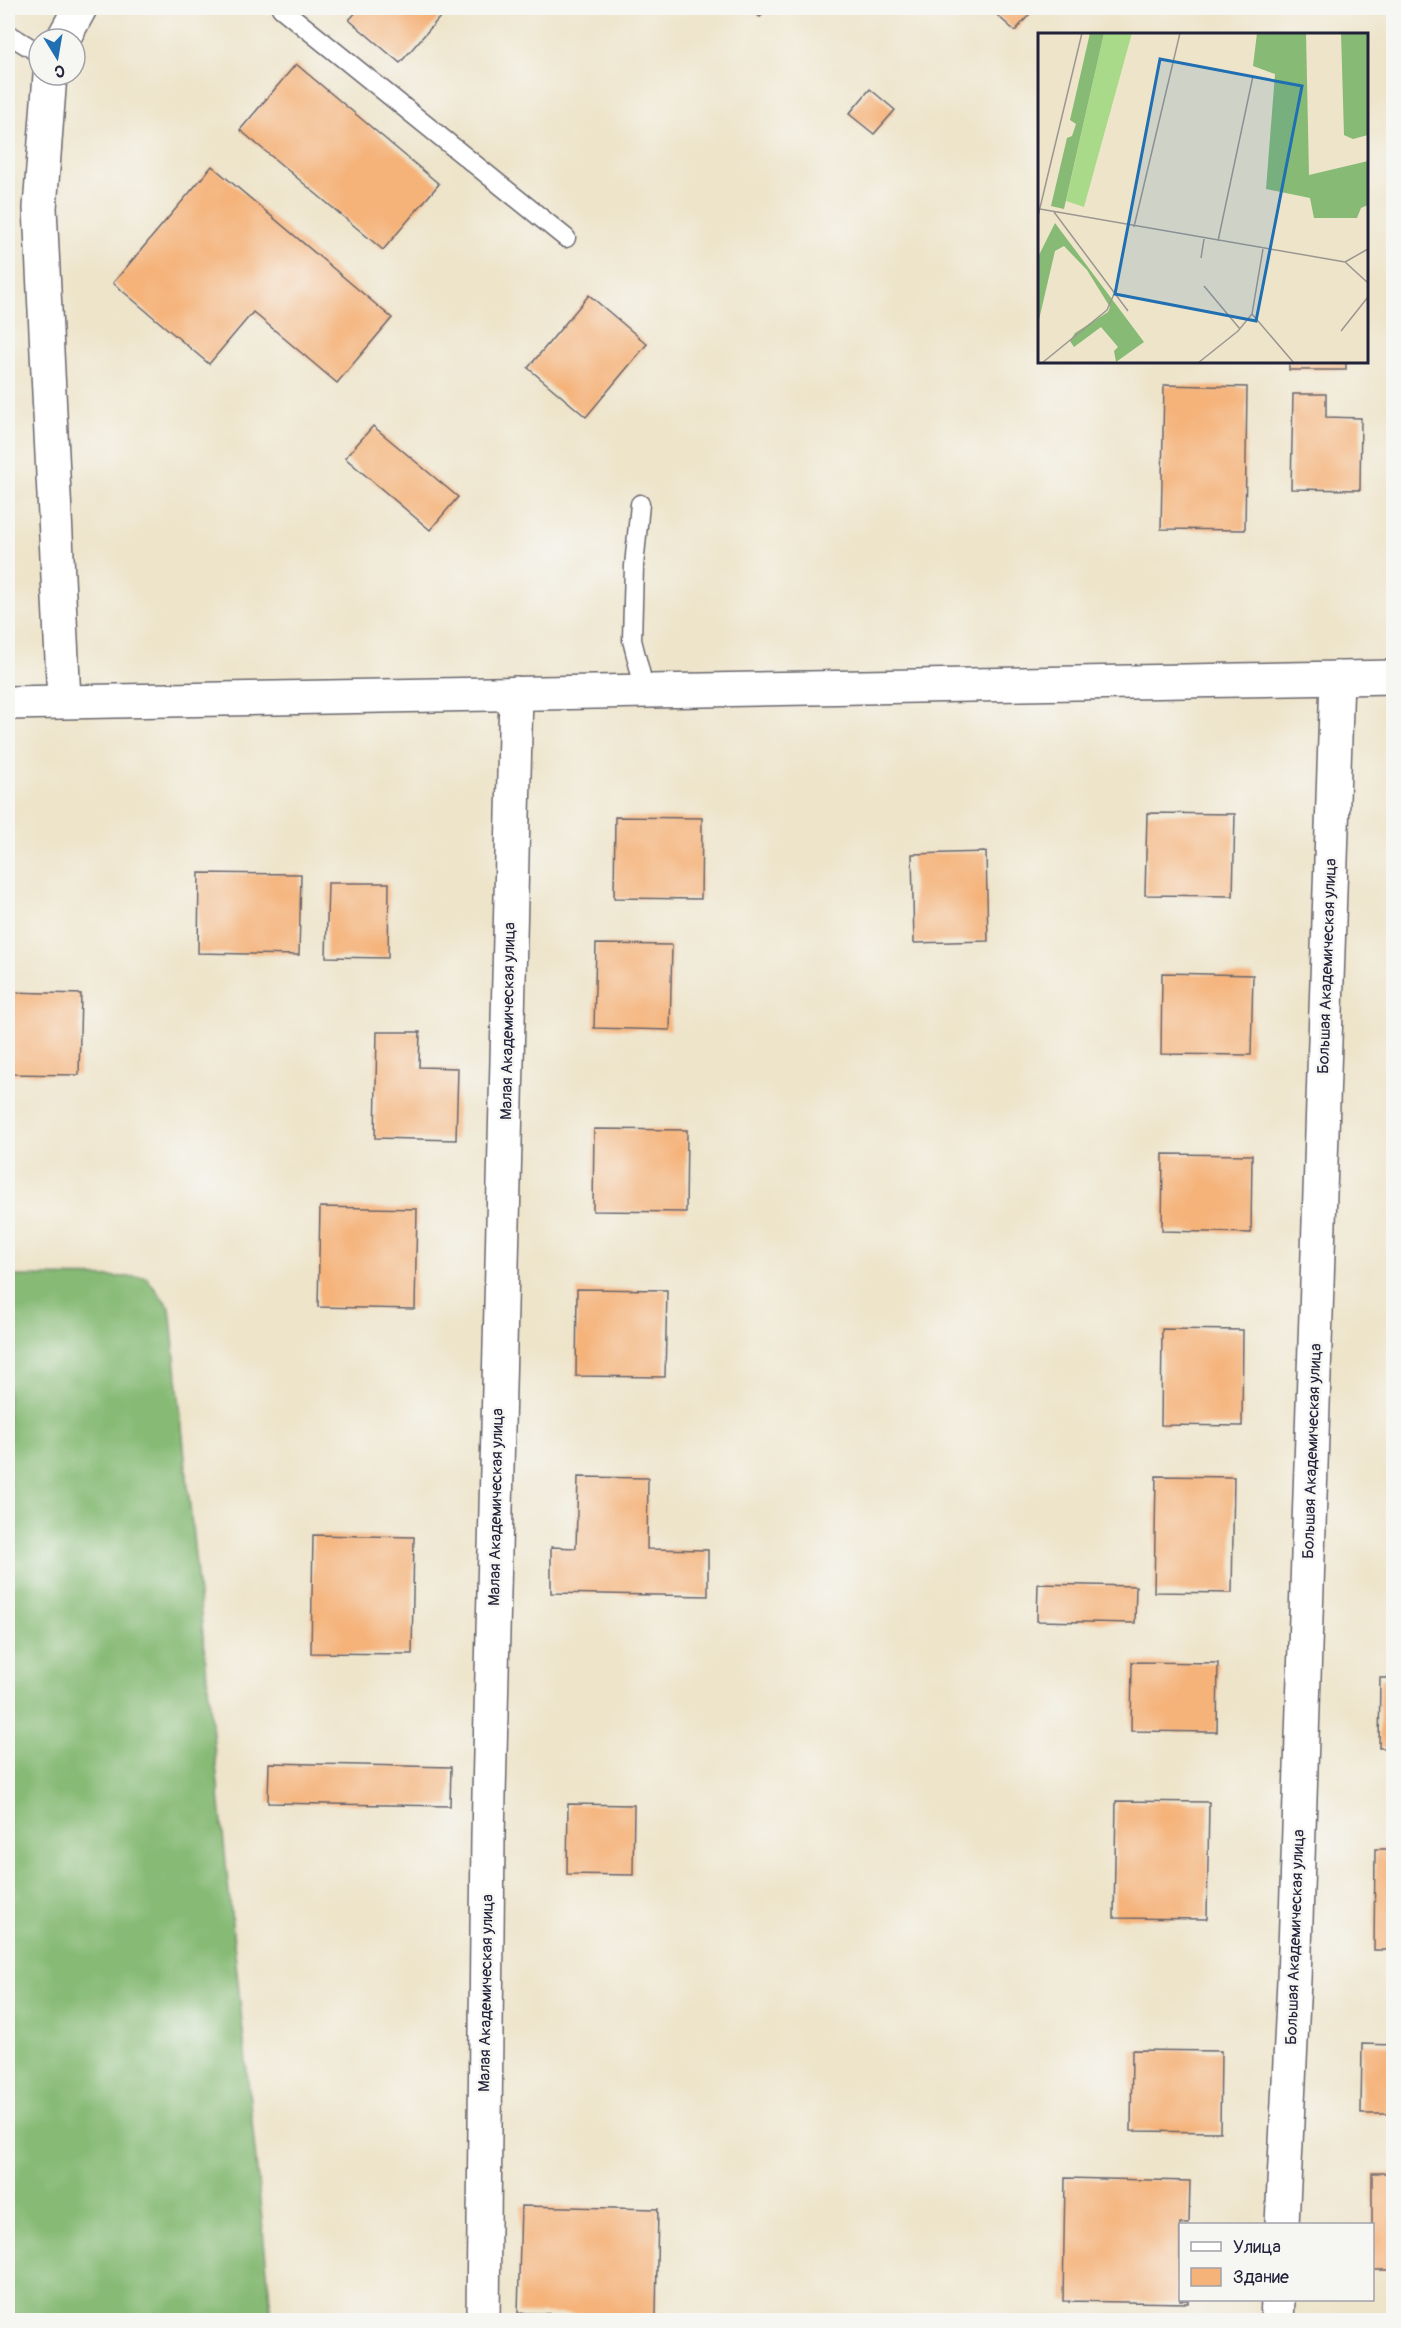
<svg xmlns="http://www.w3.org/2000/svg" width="1401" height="2328" font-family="Pangolin,sans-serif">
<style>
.forest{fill:#86ba75;stroke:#546e58;stroke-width:1.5}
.building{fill:#f5b279}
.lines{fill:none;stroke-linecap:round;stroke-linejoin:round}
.service-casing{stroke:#69666d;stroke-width:21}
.minor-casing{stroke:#69666d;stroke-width:36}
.service{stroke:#fff;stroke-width:18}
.minor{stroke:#fff;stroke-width:33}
.labels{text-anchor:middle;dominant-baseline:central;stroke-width:5;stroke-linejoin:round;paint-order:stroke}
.street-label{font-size:16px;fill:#22223b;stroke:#f6f6f2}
.inset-road{fill:none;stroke:#9c9691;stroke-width:1.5}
.view{fill:#1f6fb2;fill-opacity:0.15;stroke:#1f6fb2;stroke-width:3}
.inset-edge{fill:none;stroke:#22223b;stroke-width:3}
</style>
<rect width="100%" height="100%" fill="#f6f6f2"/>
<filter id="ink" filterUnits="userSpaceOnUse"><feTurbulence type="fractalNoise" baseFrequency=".0167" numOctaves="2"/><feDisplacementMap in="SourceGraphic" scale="12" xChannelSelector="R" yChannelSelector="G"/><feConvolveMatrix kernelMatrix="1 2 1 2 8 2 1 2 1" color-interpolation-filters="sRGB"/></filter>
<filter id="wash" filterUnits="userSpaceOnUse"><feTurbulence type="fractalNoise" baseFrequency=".008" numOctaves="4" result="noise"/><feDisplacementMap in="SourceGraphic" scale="24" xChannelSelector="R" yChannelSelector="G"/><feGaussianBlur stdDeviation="1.35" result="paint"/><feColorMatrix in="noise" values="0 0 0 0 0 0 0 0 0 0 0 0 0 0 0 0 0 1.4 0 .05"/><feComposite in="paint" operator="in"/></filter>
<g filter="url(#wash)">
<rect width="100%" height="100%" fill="#eee4ca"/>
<!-- forest -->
<polygon class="forest" points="8,1276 146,1277 170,1308 272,2320 8,2320"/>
<g id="blocks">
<!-- building -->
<g class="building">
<polygon points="360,8 448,8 400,63 349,20"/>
<polygon points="749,8 769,8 760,17"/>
<polygon points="989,8 1035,8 1015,31"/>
<polygon points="296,64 439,184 383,250 240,130"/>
<polygon points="870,89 895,110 874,134 849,114"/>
<polygon points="212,166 392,318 337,383 253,312 209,364 113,283"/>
<polygon points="589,295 647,344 586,417 528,368"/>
<rect x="1289" y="362" width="57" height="8"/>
<polygon points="1164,385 1247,387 1245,530 1161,529"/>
<polygon points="1293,394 1326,394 1326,417 1361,418 1360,490 1291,489"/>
<polygon points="373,426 458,497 430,530 345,458"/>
<polygon points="1147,813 1235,814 1233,896 1145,895"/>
<polygon points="615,817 702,818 701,899 614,898"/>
<polygon points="986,852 988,941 914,943 912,854"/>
<polygon points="199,873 301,874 299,955 198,953"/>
<polygon points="328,883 389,883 388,958 326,957"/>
<polygon points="596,944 672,945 670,1030 594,1028"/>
<polygon points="1162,973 1253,975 1251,1055 1161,1054"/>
<polygon points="10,992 81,994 79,1075 8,1074"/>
<polygon points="377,1032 420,1032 419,1067 458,1068 456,1140 375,1138"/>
<polygon points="594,1129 687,1130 686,1212 593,1211"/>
<polygon points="1163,1154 1252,1155 1251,1233 1162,1231"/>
<polygon points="320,1207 417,1209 415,1309 318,1307"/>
<polygon points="577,1289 667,1290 665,1377 576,1376"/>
<polygon points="1162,1329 1243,1330 1242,1426 1161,1425"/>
<polygon points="1156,1476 1234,1477 1232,1593 1154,1592"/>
<polygon points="578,1477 648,1478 647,1549 708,1550 708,1596 551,1593 551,1547 576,1548"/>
<polygon points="313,1535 414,1537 412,1654 311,1653"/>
<polygon points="1038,1584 1136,1586 1135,1623 1037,1621"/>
<polygon points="1132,1662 1218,1663 1217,1732 1131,1731"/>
<polygon points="1380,1678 1394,1678 1394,1748 1379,1748"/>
<polygon points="269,1763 451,1767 450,1806 268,1803"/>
<polygon points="1116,1801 1209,1802 1207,1919 1114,1918"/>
<polygon points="568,1804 634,1805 633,1875 567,1874"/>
<polygon points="1375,1849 1394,1849 1394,1950 1374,1950"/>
<polygon points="1362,2044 1394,2045 1394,2114 1361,2114"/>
<polygon points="1132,2050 1221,2051 1220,2132 1131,2131"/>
<rect x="1372" y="2173" width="22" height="97"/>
<polygon points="1065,2178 1190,2181 1189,2224 1180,2224 1180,2300 1188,2300 1188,2303 1063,2301"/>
<polygon points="521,2206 658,2209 656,2316 518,2313"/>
</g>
</g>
</g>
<g filter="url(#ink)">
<use href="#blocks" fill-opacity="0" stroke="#69666d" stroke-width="1.5"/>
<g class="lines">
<defs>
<g id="service">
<polyline points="281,8 566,238"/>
<polyline points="8,34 39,53"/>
<polyline points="640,504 634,566 632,640 645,691"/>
</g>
<g id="minor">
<polyline points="63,39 80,8"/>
<polyline points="50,75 40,208 64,700"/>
<polyline points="8,703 1394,677"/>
<polyline points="1282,2224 1294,1980 1337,678"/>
<polyline points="483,2320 488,1836 516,693"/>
<polyline points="1277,2320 1278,2300"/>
</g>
</defs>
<!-- service casing -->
<use href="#service" class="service-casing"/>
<!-- minor casing -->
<use href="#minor" class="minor-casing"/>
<!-- service -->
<use href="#service" class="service"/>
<!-- minor -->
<use href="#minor" class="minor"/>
</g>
</g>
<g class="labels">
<!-- street labels -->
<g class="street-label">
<text transform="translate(1327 966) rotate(-88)">Большая Академическая улица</text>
<text transform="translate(508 1021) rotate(-89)">Малая Академическая улица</text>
<text transform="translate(1312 1451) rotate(-88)">Большая Академическая улица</text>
<text transform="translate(496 1507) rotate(-89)">Малая Академическая улица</text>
<text transform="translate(1295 1937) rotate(-88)">Большая Академическая улица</text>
<text transform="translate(486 1993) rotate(-89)">Малая Академическая улица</text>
</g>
</g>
<!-- overview -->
<g transform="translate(1038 33)">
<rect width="330" height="330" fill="#eee4ca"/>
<path d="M66 0H94L46 174 28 168Z" fill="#a9da89"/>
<path d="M52 0H66L26 176 13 173 29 105 34 103 38 91 32 87ZM219 0H268L271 142 330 128V172L323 175 319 185H276L272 165 228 156 237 41 215 33ZM303 0H330V102L315 106 306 102ZM17 190 106 309 78 329 76 318 80 314 63 294 36 314 32 308 37 300 70 279 72 274 49 237 26 213 17 218 0 291V224Z" fill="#86ba75"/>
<path class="inset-road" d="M2 176 307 229 330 250M16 179 90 278M0 183 44 0M96 194 142 0M180 208 215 43M163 225 166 206M307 229 330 216M166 253 202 296M214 281 256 330M303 298 330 264M4 330 69 277 76 261M160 330 200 298 214 281 225 216"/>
<path class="view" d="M122 26 264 53 218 288 77 261Z"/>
<rect width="330" height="330" class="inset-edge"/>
</g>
<!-- margin -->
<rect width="1401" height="2328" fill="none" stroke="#f6f6f2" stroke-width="30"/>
<!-- legend -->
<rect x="1179" y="2223" width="195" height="78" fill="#f6f6f2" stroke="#a1a1a9" stroke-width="1.5"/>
<rect x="1191" y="2242" width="30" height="9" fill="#ffffff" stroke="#a1a1a9" stroke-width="1.5"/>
<text x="1233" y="2253" font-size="18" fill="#22223b">Улица</text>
<rect x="1191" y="2268" width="30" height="18" fill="#f5b279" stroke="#a1a1a9" stroke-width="1.5"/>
<text x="1233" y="2283" font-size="18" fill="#22223b">Здание</text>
<!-- north arrow -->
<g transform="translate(57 57) rotate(169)"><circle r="28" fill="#f6f6f2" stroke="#a1a1a9" stroke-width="1.5"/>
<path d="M0-4.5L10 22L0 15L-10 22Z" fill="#1f6fb2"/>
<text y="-9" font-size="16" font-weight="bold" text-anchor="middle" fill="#22223b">С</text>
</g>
</svg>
